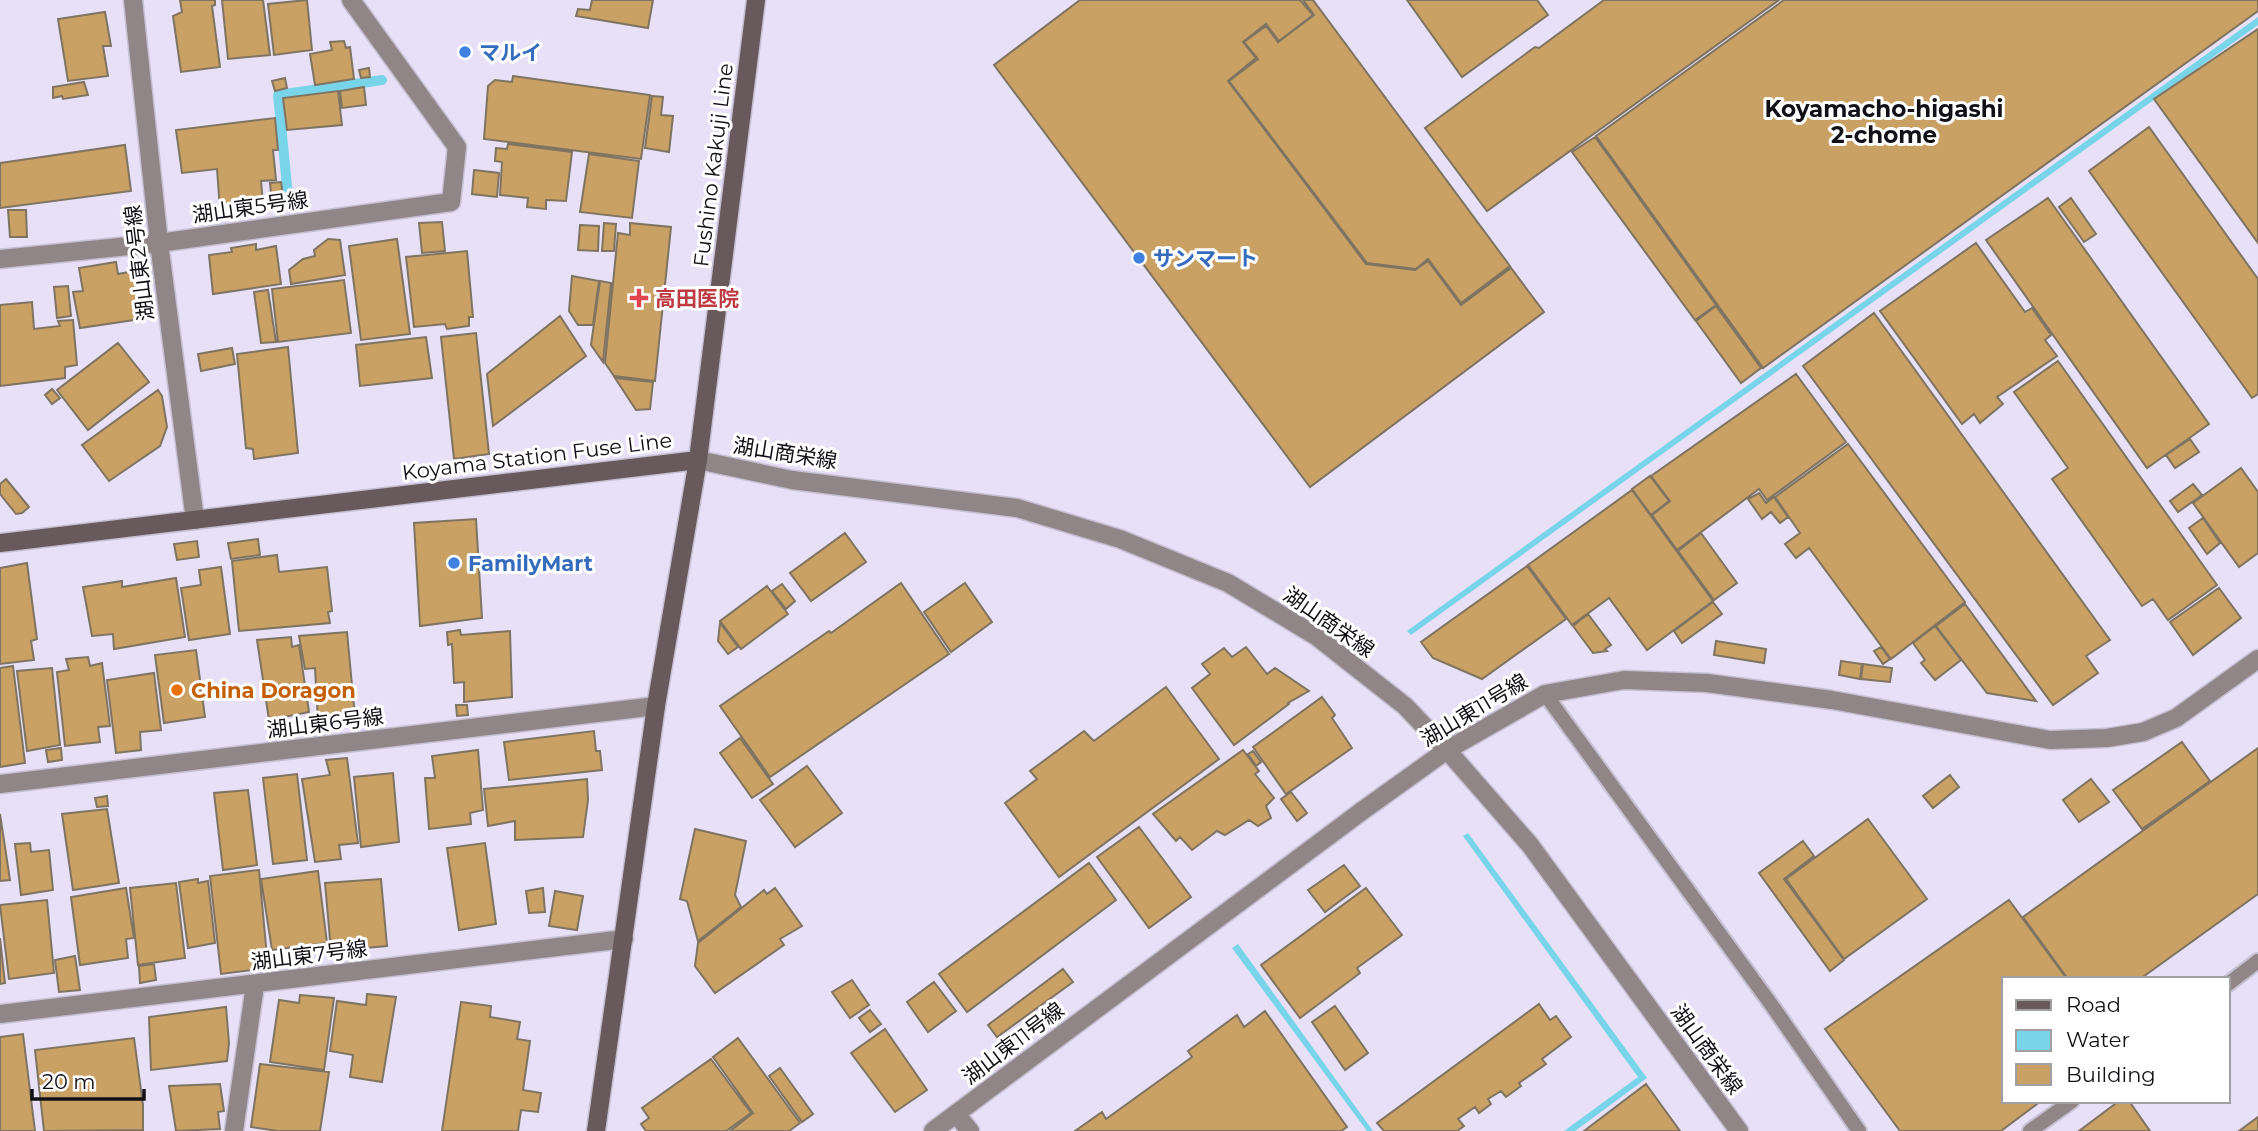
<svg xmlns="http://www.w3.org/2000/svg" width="2258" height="1131" viewBox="0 0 2258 1131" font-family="Montserrat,'Noto Sans JP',sans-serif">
<rect width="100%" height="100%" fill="#e7e0f6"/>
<path fill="#78d5e9" d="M2258,17v8l-28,20 -819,590 -4,-4z
M1468,833l179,245 -72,53h-11l74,-54 -175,-241z
M1238,944l135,187h-6l-135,-183z"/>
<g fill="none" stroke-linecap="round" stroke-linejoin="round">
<path stroke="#78d5e9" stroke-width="10" d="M289,206l-11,-111 104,-15"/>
</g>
<path fill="#caa164" stroke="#7f7361" stroke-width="2" d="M180,0h35v5l-3,1 8,61 -39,5 -8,-56 9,-4z
M222,0h41l7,55 -42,4z
M307,0l5,50 -38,5 -6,-51z
M592,0h61l-5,28 -72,-12 2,-7 12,1z
M1080,0h220l13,15 -34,26 -13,-17 -23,18 13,16 -28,23 138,183 49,6 13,-9 33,44 50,-37 33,44 -234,175 -316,-422z
M1303,0h10l197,266 -49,37 -33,-44 -12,10 -49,-6 -138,-182 29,-22 -14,-17 22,-16 12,16 36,-27z
M1407,0h130l11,15 -86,62z
M1604,0h175l-292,211 -62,-83 110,-81 4,1z
M1784,0h474v11l-495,357 -167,-232z
M105,12l6,34h-8l5,30 -40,5 -10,-62z
M2258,29v214l-104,-144z
M344,41l2,7 4,-1 4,32 -39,6 -5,-31 22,-4 -2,-8z
M369,68l1,9 -9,1 -2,-8z
M513,76l137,19 -9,64 -157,-20 4,-53 7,-6 17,2z
M285,78l2,10 -12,3 -3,-10z
M84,82l4,13 -25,4 -1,-3 -9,2v-11z
M364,87l2,18 -24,3 -2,-17z
M338,91l4,34 -55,5 -4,-32z
M652,96l11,1 -2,18 12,1 -4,36 -24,-4z
M275,118l3,32h-5l3,30 -15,1 2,22 -43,6 -3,-40 -35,4 -6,-43z
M2149,127l109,152v115l-6,4 -163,-227z
M1595,137l121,168 -21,15 -123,-168z
M508,144l64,8 -6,49 -20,-1v9l-19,-2 1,-9 -28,-3 2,-33 -7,-1 1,-13 11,1z
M125,145l6,46 -131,17v-45z
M589,154l50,7 -7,57 -52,-6z
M474,170l25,3 -2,24 -25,-3z
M281,182l3,21 -12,2 -2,-22z
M2048,198l161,226 -62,44 -161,-228z
M2071,198l25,36 -12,8 -25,-35z
M8,210h18l1,27h-17z
M442,222l3,29 -23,2 -3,-30z
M604,223l12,1 -2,27h-12z
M630,223l41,4 -16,154 -41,-5 -9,-13 13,-130 12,2z
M580,225l19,1 -1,25 -20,-1z
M328,239l12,1 5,35 -54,9 -2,-14 14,-11 12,-3 -1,-6z
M397,239l13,95 -49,6 -12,-94z
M1976,243l49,69 7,-4 19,27 -6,5 12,16 -60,41 6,7 -23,19 -6,-9 -12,10 -82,-113z
M256,244v6l20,-4 5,38 -68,10 -4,-39 23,-3 -1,-4z
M467,251l6,66h-4v9l-22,3 -2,-5 -31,3 -8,-70z
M116,262l2,12 22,-4 8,48 -68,10 -7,-36 10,-1 -4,-23z
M572,276l27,5 -6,44h-15l-9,-14z
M344,280l7,53 -73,9 -6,-53z
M600,281l11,2 -8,79 -12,-17z
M68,286l3,30 -14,2 -3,-31z
M268,290l8,52 -15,1 -7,-51z
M32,302l2,27 26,-3 -2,-5 15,-1 4,45 -12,2v11l-65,8v-81z
M1716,306l45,62 -20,15 -45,-62z
M1874,313l236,327 -24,16 12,17 -45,32 -250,-339z
M560,316l26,40 -93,70 -6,-52z
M476,333l13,121 -35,5 -13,-122z
M426,337l6,41 -72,8 -4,-41z
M118,343l31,39 -61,48 -31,-40z
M288,347l10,106 -44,6 -1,-10 -7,-1 -9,-94z
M232,348l3,16 -34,7 -3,-17z
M2058,361l159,224 -49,35 -15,-21 -11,7 -90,-127 16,-11 -54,-76z
M1796,374l50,68 -79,58 -8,-11 -82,61 -25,-35 18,-14 -19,-25z
M615,378l38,4 -3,27 -14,1z
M52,389l8,9 -8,6 -7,-9z
M158,390l4,6 5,31 -7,19 -51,35 -27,-36z
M2190,439l9,13 -24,16 -9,-13z
M1848,444l117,158 -74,57 -82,-111 -13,10 -11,-14 15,-11 -25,-36z
M2241,468l17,24v61l-19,14 -46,-64z
M1650,476l19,25 -18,14 -19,-26z
M6,479l23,28 -7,6 -6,1 -16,-20v-10z
M2193,484l9,11 -24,17 -8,-11z
M1632,490l81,111 -66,49 -38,-52 -37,27 -44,-60z
M1759,493l7,10 8,-6 14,20 -8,6 -9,-11 -9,7 -14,-20z
M2203,518l17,25 -13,11 -18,-26z
M476,519l6,99 -62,8 -6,-103z
M845,533l21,29 -55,39 -21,-28z
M1701,533l36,50 -23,17 -36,-49z
M258,539l2,16 -29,4 -3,-16z
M197,541l2,16 -22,3 -3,-16z
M277,555l2,17 48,-5 5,44 -4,1 2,11 -91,8 -7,-70z
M27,563l10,76 -6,2 3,19 -34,4v-96z
M1527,566l39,53 -84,60 -49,-21 -12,-16z
M221,567l9,67 -41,6 -8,-52 20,-3 -2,-15z
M176,578l9,59 -71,12 -1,-15 -21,2 -9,-49 39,-6v6z
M901,583l48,71 -179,123 -50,-71 109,-75 2,2z
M965,583l27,39 -41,30 -27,-40z
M782,584l13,17 -9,8 -14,-18z
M767,586l21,28 -47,35 -21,-28z
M2219,588l22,30 -48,37 -23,-33z
M1713,602l9,12 -40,29 -8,-12z
M1965,604l71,97 -49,-8 -51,-67z
M1588,614l23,31 -6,4 2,2 -14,2 -20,-27z
M720,623l18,24 -10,7 -10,-13z
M1935,626l26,34 -26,20 -14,-17 4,-3 -12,-17z
M460,630l1,5 49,-4 2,66 -48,5v-20l-10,1 -2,-39 -4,1 -1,-13z
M347,632l8,85 -37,3 -3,-52 -10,1 -6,-33z
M291,637l1,10 7,-2 10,67 -40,8 -12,-80z
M1716,641l50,8 -2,14 -50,-8z
M1246,647l21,27 8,-6 34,23 -21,12 1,1 -55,41 -42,-57 18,-14 -8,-10 22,-16 8,9z
M1881,647l9,12 -7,5 -9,-13z
M196,650l9,67 -41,6 -9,-68z
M88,657l2,9 12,-3 8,63 -12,1 2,15 -35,4 -8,-74 12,-2 -3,-11z
M1841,661l21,3 -2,15 -21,-4z
M1863,664l29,4 -2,14 -29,-3z
M13,666l12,97 -25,4v-99z
M52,668l8,77 -33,6 -10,-80z
M154,673l7,57 -21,2 1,18 -25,3 -9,-73z
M1166,687l53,72 -160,118 -54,-74 32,-24 -7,-8 54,-40 10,10z
M1322,697l13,18 -3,3 20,30 -66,46 -33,-47z
M456,705h11l1,10 -11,1z
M594,731l2,20h4l2,19 -93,10 -5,-38z
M740,738l33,46 -21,14 -32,-45z
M2182,742l28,39 -68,48 -29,-39z
M61,748l1,12 -14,2 -2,-12z
M2258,748v146l-118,85h-72l-45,-62z
M478,750l5,60 -13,3 1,11 -42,5 -4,-51h10l-3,-22z
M1243,750l16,21 -4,3 19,24 -8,8 5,12 -13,8 -9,-6 -24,15 -8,-4 -25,19 -12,-13 -4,4 -23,-27z
M1253,751l8,11 -5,4 -8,-12z
M347,758l11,85 -19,2 2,14 -26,3 -13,-83 28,-4 -4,-15z
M807,766l35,47 -47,34 -35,-47z
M393,773l6,69 -38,5 -7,-70z
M297,774l10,86 -34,4 -10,-86z
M1950,775l9,12 -26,21 -10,-12z
M587,779l1,21 -5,37 -68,3v-19l-27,5 -4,-37z
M2091,779l18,23 -30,20 -16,-22z
M248,790l9,75 -34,5 -9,-77z
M1291,792l16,21 -10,8 -16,-22z
M107,796l1,10 -11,1 -2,-9z
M107,809l12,74 -46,7 -11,-76z
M0,814l10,66 -10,1z
M1868,819l59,80 -83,60 -58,-80z
M1139,827l52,70 -42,31 -52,-71z
M695,829l51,12 -11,54 6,12 -43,34 -11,-40 -7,-2z
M1803,841l11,15 -30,23 60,81 -14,11 -71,-98z
M30,843l1,9 18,-2 4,40 -32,5 -6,-51z
M485,843l11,81 -37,6 -12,-82z
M1089,863l27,37 -149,112 -28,-38z
M1344,865l16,21 -35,26 -17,-22z
M259,870l9,98 -47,6 -11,-98z
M318,871l9,72 -55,7 -11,-71z
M198,879v4l10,-2 7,62 -27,5 -9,-66z
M381,879l6,67 -56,5 -6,-68z
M176,883l9,75 -47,7 -8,-77z
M126,888l8,50 -8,1 2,19 -48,7 -9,-68z
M543,888l2,24 -16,1 -3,-22z
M775,888l27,38 -22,13 4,6 -69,48 -20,-27 3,-23 66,-53 3,4z
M1366,888l36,47 -45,33 3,5 -60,45 -39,-53z
M555,891l28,5 -6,34 -28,-4z
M47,900l7,73 -45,6 -9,-74z
M2009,900l58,79h-63v122h37l-40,30h-101l-75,-102z
M0,938l5,45 -5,1z
M75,956l5,34 -21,2 -4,-32z
M154,964l2,16 -16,3 -1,-17z
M1063,969l10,13 -76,55 -9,-12z
M852,980l17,25 -19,13 -18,-26z
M934,982l22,29 -28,21 -21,-30z
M367,994l29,3 -14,85 -32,-5 3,-22 -23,-4 7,-50 29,4z
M300,995l34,3 -10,72 -54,-8 9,-62 20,3z
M461,1002l30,4 -1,11 30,5 -3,17 13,2 -7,49 18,3 -3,19 -17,-2 -3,21h-76z
M1539,1004l11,16 6,-4 15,21 -29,22 4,5 -27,19 2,3 -15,11 -5,-6 -13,8 3,5 -12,9 -4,-6 -17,12 6,7 -7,5h-73l-7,-8z
M1335,1006l33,47 -23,17 -33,-48z
M226,1007l3,36 -2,18 -76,9 -2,-53z
M870,1010l11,14 -11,8 -11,-14z
M1265,1011l82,116 -6,4h-266l27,-19 4,7 86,-62 -4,-6 49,-36 7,12z
M885,1029l42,61 -32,22 -44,-59z
M23,1034l12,97h-35v-94z
M134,1038l9,67v25l-99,1 -9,-81z
M738,1038l62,85 -11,8h-59l23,-18 -40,-56z
M711,1059l40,54 -25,18h-80l-5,-7 8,-6 -7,-10z
M260,1064l69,8 -9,59h-42l-27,-4z
M780,1068l33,46 -11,8 -33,-46z
M220,1084l4,27 -6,1 2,17 -44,2 -7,-45z
M1646,1084l34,47h-96z
M2119,1101h10l21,30h-71z
M2258,1117v14h-19z"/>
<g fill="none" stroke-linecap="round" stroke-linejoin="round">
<defs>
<path id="service" d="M1545,694l228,313 86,124
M2228,984l30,-23
M2030,1131l42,-30"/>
<path id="minor" d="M133,0l26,243 36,277
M0,259l159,-16 292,-41 6,-55 -106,-147
M0,784l656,-78
M0,1014l624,-75
M956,1114l14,17
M234,1131l21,-146"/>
<path id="tertiary" d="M698,460l94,20 225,28 103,31 108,44 88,53 89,70 42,44 83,95 209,286
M933,1131l429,-320 85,-61 98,-56 79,-14 83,3 125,17 218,40 57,-2 36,-6 33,-14 82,-59"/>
<path id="secondary" d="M0,543l698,-83
M596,1131l60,-425 42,-246 58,-460"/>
</defs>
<use href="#service" stroke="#c5bfd2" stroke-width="18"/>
<use href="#minor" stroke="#c5bfd2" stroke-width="21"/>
<use href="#tertiary" stroke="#c5bfd2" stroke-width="21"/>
<use href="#secondary" stroke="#c5bfd2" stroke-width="21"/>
<use href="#service" stroke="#908587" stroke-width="14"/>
<use href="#minor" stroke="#908587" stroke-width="18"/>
<use href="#tertiary" stroke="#908587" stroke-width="18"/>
<use href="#secondary" stroke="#68595c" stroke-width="18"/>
</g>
<g fill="#3f7fe0" stroke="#fff" stroke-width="2.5">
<circle cx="465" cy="52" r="7"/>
<circle cx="1139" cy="258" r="7"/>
<circle cx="454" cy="563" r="7"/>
</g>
<path fill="#e0444e" stroke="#fff" stroke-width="2.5" d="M635.5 287.5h7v7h7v7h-7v7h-7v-7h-7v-7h7z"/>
<circle fill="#e8710a" stroke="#fff" stroke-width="2.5" cx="177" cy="690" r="7"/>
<g text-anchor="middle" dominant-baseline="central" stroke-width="6" stroke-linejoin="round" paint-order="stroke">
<g font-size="21" font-weight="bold" fill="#366cbe" stroke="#fff" text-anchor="start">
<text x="479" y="52">マルイ</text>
<text x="1153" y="258">サンマート</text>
<text x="468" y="563">FamilyMart</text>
</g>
<g font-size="21" fill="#121017" stroke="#fff">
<text transform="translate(713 165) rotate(-83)">Fushino Kakuji Line</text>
<text transform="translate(250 207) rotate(-8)">湖山東5号線</text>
<text transform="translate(139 263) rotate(-97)">湖山東2号線</text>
<text transform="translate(785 453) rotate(9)">湖山商栄線</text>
<text transform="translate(537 456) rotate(-7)">Koyama Station Fuse Line</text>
<text transform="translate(1329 622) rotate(35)">湖山商栄線</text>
<text transform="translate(1474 710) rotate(-31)">湖山東11号線</text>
<text transform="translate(325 723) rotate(-7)">湖山東6号線</text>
<text transform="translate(309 955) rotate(-7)">湖山東7号線</text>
<text transform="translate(1013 1043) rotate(-37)">湖山東11号線</text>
<text transform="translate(1707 1049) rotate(54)">湖山商栄線</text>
</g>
<g font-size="21" font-weight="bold" fill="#be3a42" stroke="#fff" text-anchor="start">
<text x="655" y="298">高田医院</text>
</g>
<g font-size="21" font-weight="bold" fill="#c56008" stroke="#fff" text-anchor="start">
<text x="191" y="690">China Doragon</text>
</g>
<g font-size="23" font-weight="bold" fill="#121017" stroke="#fff">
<text x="1884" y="109">Koyamacho-higashi<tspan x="1884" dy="26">2-chome</tspan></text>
</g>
</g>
<rect x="2002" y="977" width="228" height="126" fill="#ffffff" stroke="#a09fa2" stroke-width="2"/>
<rect x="2016" y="1000" width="35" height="10" fill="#68595c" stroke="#a09fa2" stroke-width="2"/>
<text x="2066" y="1012" font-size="21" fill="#121017">Road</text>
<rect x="2016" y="1030" width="35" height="21" fill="#78d5e9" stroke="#a09fa2" stroke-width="2"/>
<text x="2066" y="1047" font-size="21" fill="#121017">Water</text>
<rect x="2016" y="1064" width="35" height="21" fill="#caa164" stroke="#a09fa2" stroke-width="2"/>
<text x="2066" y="1082" font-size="21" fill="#121017">Building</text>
<path d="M32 1089v10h112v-10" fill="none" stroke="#121017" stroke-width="3.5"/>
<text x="42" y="1089" font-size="21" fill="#121017" stroke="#ffffff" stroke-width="5" paint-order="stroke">20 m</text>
</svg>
